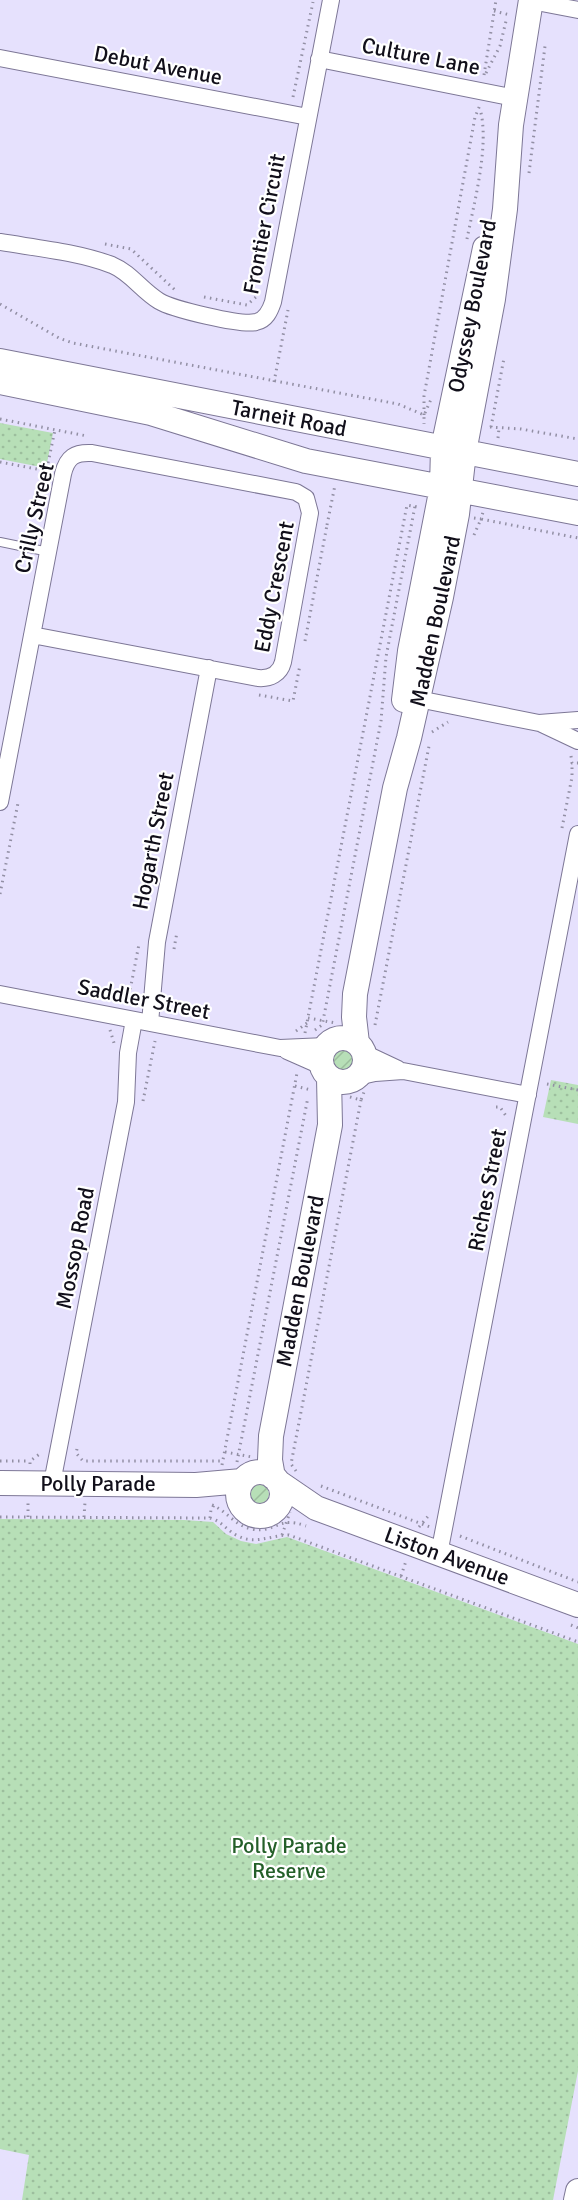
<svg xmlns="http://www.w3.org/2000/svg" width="578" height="2200" viewBox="0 0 578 2200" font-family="Signika,sans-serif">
<defs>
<pattern id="park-dots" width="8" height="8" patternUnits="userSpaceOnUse" patternTransform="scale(1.5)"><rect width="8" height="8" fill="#b7dfb7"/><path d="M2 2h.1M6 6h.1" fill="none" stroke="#9cbe9d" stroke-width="1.8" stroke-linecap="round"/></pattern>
<pattern id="garden-furrows" width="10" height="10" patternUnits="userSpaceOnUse" patternTransform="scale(1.5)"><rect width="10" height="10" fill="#b7dfb7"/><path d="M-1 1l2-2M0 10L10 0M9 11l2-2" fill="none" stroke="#9cbe9d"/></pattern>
</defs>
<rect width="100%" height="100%" fill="#e6e1fd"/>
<path fill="url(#park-dots)" d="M0,423l53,10 -7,35 -46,-9z
M551,1080l27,5v39l-35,-7z
M0,1519l184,1 29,2 13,12 15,7 15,3 31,-7 291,107v427l-25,129h-531l7,-45 -29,-6z"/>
<path fill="url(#garden-furrows)" d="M332 1060a11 11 0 1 1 22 0a11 11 0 1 1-22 0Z
M249 1494a10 10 0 1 1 20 0a10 10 0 1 1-20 0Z"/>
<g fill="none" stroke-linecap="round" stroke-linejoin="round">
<defs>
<path id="lane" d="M0,542l49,10"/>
<path id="street" d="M531,1l47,9
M0,58l308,59
M319,59l196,39
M0,242c36,6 78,10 112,23 19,8 29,25 47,36 13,8 83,25 97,21 10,-2 14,-11 17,-20l58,-302
M408,697l131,26 39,-3
M540,723l38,18
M0,802c21,-110 43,-219 63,-328 4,-17 12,-22 29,-21l204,39 10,6 4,15 -27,149c-3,12 -13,17 -25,16l-226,-43
M0,994l280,54 46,-2
M150,1023l7,-81 52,-274
M287,1051l34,15
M364,1053l34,16
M357,1077l18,-4 28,-2 125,24
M52,1483l74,-381 2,-49 6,-33
M439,1554l139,-720"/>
<path id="secondary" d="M0,361l578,113
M0,382l151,31 155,48 272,52
M404,700l6,-49 32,-164 1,-39 42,-200
M321 1060a22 22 0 1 1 44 0a22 22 0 1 1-44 0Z
M357,1043l-3,-26 1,-23 40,-206 14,-50 32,-141 16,-83 7,-62 29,-153 12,-90 6,-84 20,-125
M238 1494a22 22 0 1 1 44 0a22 22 0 1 1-44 0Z
M273,1477l-3,-17 1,-24 59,-311 -1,-47
M278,1482l38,26 262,97
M0,1483l196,2 46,-4
M576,2200l2,-9"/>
</defs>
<use href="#lane" stroke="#7d7796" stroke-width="10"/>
<use href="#street" stroke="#7d7796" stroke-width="18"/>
<use href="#secondary" stroke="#7d7796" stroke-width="26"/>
<path stroke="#928fa4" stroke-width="3" stroke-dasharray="1.5 4.5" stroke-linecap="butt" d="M494,11l16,4
M486,73l14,-27 6,-25
M484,75l12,-75
M293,97l20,-95
M529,173l16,-127
M467,239c7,-36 23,-95 13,-130
M105,244l26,5 44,41
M204,297l43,8 9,-8
M0,304l59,34 14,5 325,61 26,11v9
M274,382l14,-72
M425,413l7,-16
M424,415v-19l51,-279 5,-12
M0,419l87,17
M490,427l31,2 57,10
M491,427l13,-69
M498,438l1,-10
M0,462l47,9
M48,463l7,-33
M474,518l7,1 2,-7
M327,525l8,-40
M474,535l7,-16 97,19
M305,641l22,-116
M259,695l34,6 7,-36
M432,732l16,-10
M571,756l1,7h6
M562,828l10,-51v-14
M0,894l18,-91
M174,949l3,-17
M169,997l5,13
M128,1001l11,-57
M308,1018l28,5
M375,1025l54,-279
M110,1030l4,13
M315,1030l7,-5 1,-4 58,-300 5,-64 29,-151
M296,1031l11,-8
M305,1033l102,-528 11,2
M547,1084l31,6
M295,1086l16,4
M350,1097l11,3 3,-8
M143,1101l12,-60
M496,1107h4l6,9v3
M77,1449l-1,4 7,8h138
M225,1452l27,5
M0,1461h30
M237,1462l71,-365
M30,1464v-3l11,-8
M222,1465l75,-392
M296,1471l-5,-7 70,-364
M321,1486l109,41
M212,1505c15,6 23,21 40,24 23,5 26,-14 54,-3
M0,1517l210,1c12,3 17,13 28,18 18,9 33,-1 51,-1l289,107
M28,1517v-16
M84,1517l1,-15
M210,1518l1,-9 5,-6
M419,1527l11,-13
M282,1535l8,-23
M460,1536l118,46
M401,1576l5,-15
M571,1625l7,3"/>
<use href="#lane" stroke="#fff" stroke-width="8"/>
<use href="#street" stroke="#fff" stroke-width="16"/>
<use href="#secondary" stroke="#fff" stroke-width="24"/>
</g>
<g text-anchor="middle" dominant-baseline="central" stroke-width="4.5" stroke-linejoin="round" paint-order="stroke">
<g font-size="22" fill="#110f1a" stroke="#fff">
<text transform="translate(421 56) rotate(11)">Culture Lane</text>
<text transform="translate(158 65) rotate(11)">Debut Avenue</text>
<text transform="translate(264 224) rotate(-79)">Frontier Circuit</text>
<text transform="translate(472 306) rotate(-79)">Odyssey Boulevard</text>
<text transform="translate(289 418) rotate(11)">Tarneit Road</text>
<text transform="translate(34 518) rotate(-77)">Crilly Street</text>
<text transform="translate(274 587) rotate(-79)">Eddy Crescent</text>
<text transform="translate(435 621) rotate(-78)">Madden Boulevard</text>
<text transform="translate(153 841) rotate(-79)">Hogarth Street</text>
<text transform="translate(144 999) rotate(11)">Saddler Street</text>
<text transform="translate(487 1190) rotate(-79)">Riches Street</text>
<text transform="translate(75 1248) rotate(-79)">Mossop Road</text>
<text transform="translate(300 1281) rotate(-79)">Madden Boulevard</text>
<text x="98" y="1483">Polly Parade</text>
<text transform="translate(447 1556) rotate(20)">Liston Avenue</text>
</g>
<g font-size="22" fill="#245f29" stroke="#fff">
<text x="289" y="1845">Polly Parade<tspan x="289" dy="25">Reserve</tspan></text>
</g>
</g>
</svg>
